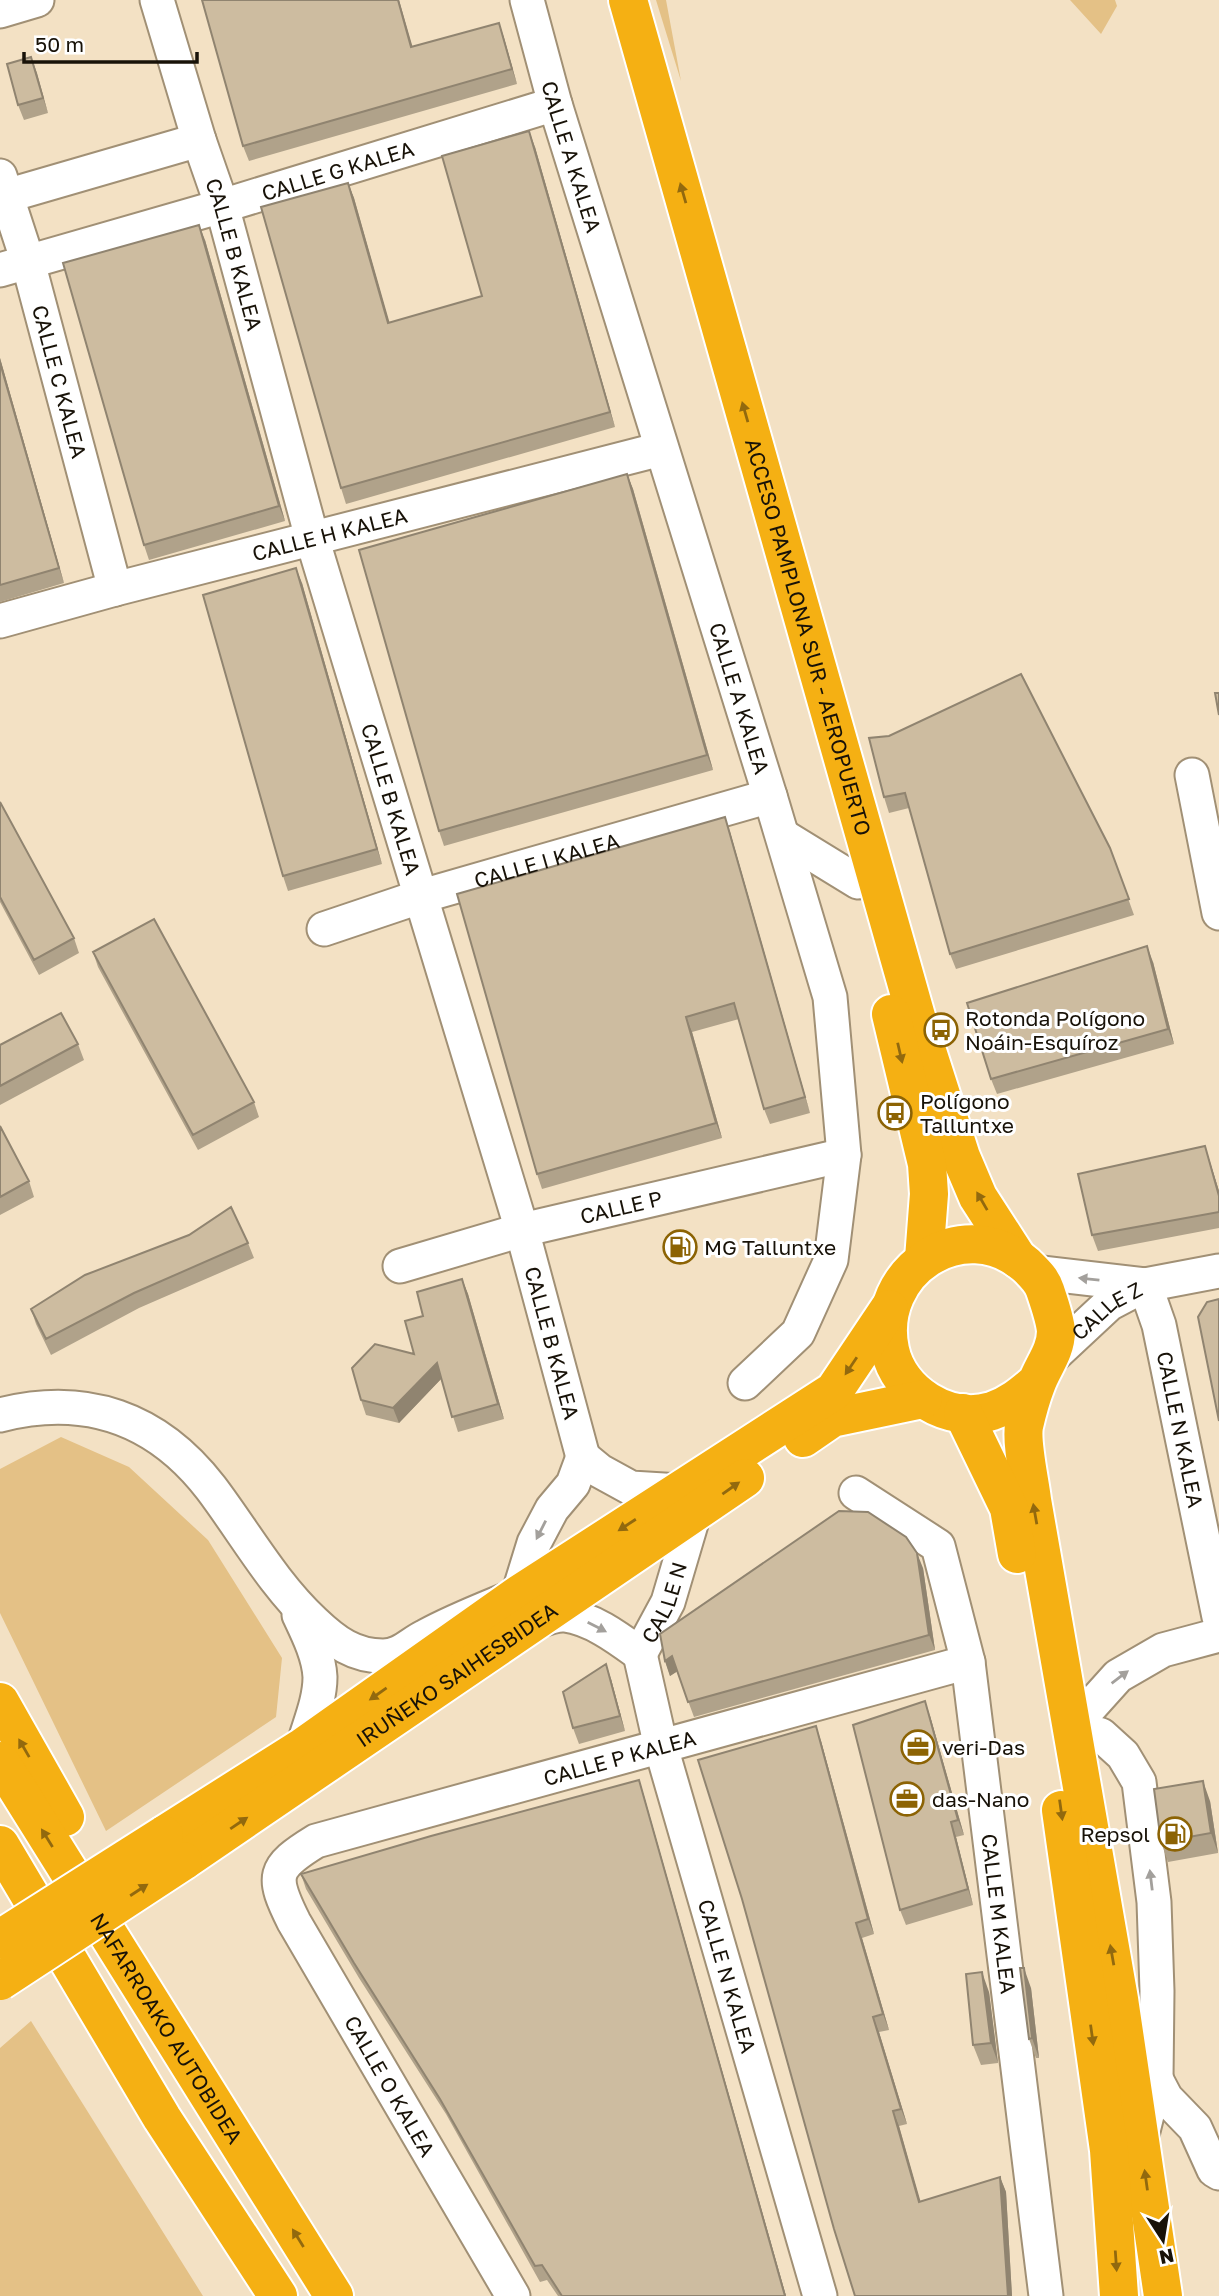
<svg xmlns="http://www.w3.org/2000/svg" width="1219" height="2296" viewBox="0 0 1219 2296" font-family="'Golos Text',sans-serif">
<rect width="100%" height="100%" fill="#f3e1c4"/>
<path fill="#e4c186" d="M656,0h10l15,81z
M1070,0h45l2,6 -16,28z
M61,1437l68,30 79,73 74,118 -6,59 -170,114 -106,-218v-144z
M31,2021l172,275h-203v-248z"/>
<g fill="none" stroke-linecap="round" stroke-linejoin="round">
<defs>
<g id="minor">
<path id="s1" d="M157,0l42,140 23,66 90,332 210,692 61,227"/>
<path id="s2" d="M527,0l28,104 215,692 60,201 14,158 -13,105 -33,73 -53,50"/>
<path d="M0,11l37,-11"/>
<path id="s3" d="M0,176l28,86 87,327"/>
<path d="M6,196l193,-56"/>
<path id="s4" d="M0,270l222,-64 333,-102"/>
<path id="s5" d="M0,621l115,-32 546,-140"/>
<path d="M1192,775l27,138"/>
<path d="M783,836l75,46"/>
<path id="s6" d="M324,929l98,-33 348,-100"/>
<path id="s7" d="M400,1266l122,-36 322,-75"/>
<path d="M1033,1272l112,13"/>
<path id="s8" d="M1145,1285l14,40 60,292"/>
<path id="s9" d="M1050,1359l59,-55 36,-19 74,-14"/>
<path d="M0,1415c86,-22 157,3 211,73 34,45 62,96 103,134 21,20 40,34 69,34 18,0 28,-13 43,-20 29,-16 61,-28 92,-41l16,-52 18,-34 21,-25 10,-27 17,14 31,17 49,3"/>
<path id="s10" d="M856,1493l82,53 30,116 78,634"/>
<path d="M299,1615c9,19 20,41 21,62 0,24 -11,48 -17,70"/>
<path id="s11" d="M532,1623c10,-3 23,-9 33,-8 28,4 53,23 75,39l28,-52 26,-88"/>
<path id="s12" d="M640,1654l21,93 159,549"/>
<path d="M1156,2079l10,19 29,30 19,42 5,3"/>
<path d="M1142,2135l14,-56 1,-88 -3,-89 -15,-120 -16,-27 -22,-20 -28,-9 45,-50 45,-26 56,-15"/>
<path id="s13" d="M513,2296l-219,-374c-23,-46 -22,-54 22,-81l652,-179"/>
</g>
<g id="highway">
<path id="s14" d="M628,0l289,1020 44,137 17,40 40,62"/>
<path d="M891,1014l36,150 2,30 -5,65"/>
<path d="M1036,1383c-14,12 -26,22 -44,28 -44,13 -93,-18 -102,-61 -17,-79 73,-139 136,-85 7,7 16,15 19,25 4,12 10,29 11,41 0,21 -14,36 -20,54 -5,13 -9,28 -12,41 -3,17 6,56 8,74l87,499 44,297"/>
<path d="M963,1413l46,95 8,46"/>
<path d="M803,1438l29,-20 91,-19"/>
<path d="M0,1702l65,115"/>
<path id="s15" d="M0,1761l334,535"/>
<path d="M1061,1810l48,340 10,146"/>
<path d="M164,1835l139,-88 215,-152 316,-204 55,-82"/>
<path d="M0,1845l162,273 116,178"/>
<path id="s16" d="M183,1861l562,-383"/>
</g>
</defs>
<use href="#minor" stroke="#a19075" stroke-width="37"/>
<use href="#highway" stroke="#fff" stroke-width="42"/>
<use href="#minor" stroke="#fff" stroke-width="33"/>
<use href="#highway" stroke="#f5b013" stroke-width="38"/>
<defs>
<path id="highway-bridge" d="M0,1939l164,-104
M0,1981l183,-120"/>
</defs>
<use href="#highway-bridge" stroke="#fff" stroke-width="42" stroke-linecap="butt"/>
<use href="#highway-bridge" stroke="#f5b013" stroke-width="38"/>
</g>
<path fill="#b0a28a" d="M499,23l5,15 13,46 -268,77 -6,-15 169,-99z
M31,57l17,56 -24,7 -6,-15z
M535,147l80,280 -269,77 -5,-16 7,-305 6,15 35,125 93,-27z
M205,240l80,281 -136,39 -5,-15z
M0,358l64,225 -64,19z
M627,474l6,15 80,281 -269,76 -5,-15z
M302,583l80,281 -94,27 -5,-15z
M889,736l221,112 24,67 -178,54 -6,-15 -41,-146 -20,5 -5,-16z
M0,802l74,136 5,15 -40,22 -39,-73z
M730,832l80,281 -40,11 -6,-15 -25,-90 -47,13 30,106 -180,51 -5,-15z
M93,952l161,150 5,15 -61,33 -100,-183z
M1153,962l21,82 -177,50 -6,-15z
M78,1044l6,16 -84,45v-60z
M0,1126l29,55 5,16 -34,18z
M1205,1146l14,45v37l-121,23 -6,-16z
M248,1243l6,15 -115,50 -88,47 -15,-31 -5,-15z
M462,1279l6,15 36,125 -46,13 -17,-53 -42,44 -33,-8 -5,-15 53,-46 9,-38z
M923,1568l12,82 -241,67 -17,-46 -7,5 -5,-15z
M611,1679l14,52 -46,13 -6,-16z
M930,1716l34,119 -8,2 17,68 -67,20 -6,-15z
M821,1741l53,193 -12,4 27,92 -10,2 28,92 -8,2 21,76 80,-25 6,15 6,104h-157z
M639,1780l5,16 142,500h-228l-11,-16 -7,2 -94,-168 -87,-136 -53,-89 -5,-15z
M1210,1801l8,52 -50,9 -7,-20z
M1031,1988l8,70h-3l-7,-19z
M989,1992l9,71 -17,2 -8,-20z"/>
<path fill="#908470" d="M398,0h1l18,62 -6,-15z
M499,23l5,15 13,46 -5,-15z
M31,57l6,16 11,40 -5,-15z
M529,131l6,16 80,280 -5,-15z
M348,183l6,15 40,140 -6,-15z
M199,225l6,15 80,281 -6,-15z
M0,358l64,225 -5,-15 -59,-205z
M627,474l6,15 80,281 -6,-15z
M296,568l6,15 80,281 -5,-15z
M725,817l5,15 80,281 -5,-16z
M1147,946l6,16 21,82 -6,-15z
M686,1017l6,15 30,106 -6,-15z
M1205,1146l14,45v5z
M462,1279l6,15 36,125 -6,-15z
M437,1363l5,15 -43,45 -6,-15z
M917,1553l6,15 12,82 -6,-15z
M672,1656l6,15 -8,5 -5,-15z
M606,1664l5,15 14,52 -5,-15z
M925,1701l5,15 34,119 -6,-15z
M816,1726l5,15 53,193 -6,-15z
M639,1780l5,16 142,500h-1z
M1203,1781l7,20 8,52 -7,-20z
M951,1822l5,15 17,68 -5,-16z
M856,1923l6,15 27,92 -6,-16z
M1024,1968l7,20 8,70 -7,-20z
M982,1972l7,20 9,71 -7,-20z
M873,2017l6,15 28,92 -6,-15z
M893,2111l6,15 26,91 -6,-15z
M1000,2177l6,15 6,104h-4z"/>
<path fill="#cdbca0" stroke="#908470" stroke-width="2" d="M202,0h196l13,47 88,-24 13,46 -269,77z
M31,57l12,41 -25,7 -11,-41z
M529,131l81,281 -269,76 -80,-281 87,-24 40,140 94,-27 -40,-140z
M199,225l80,281 -135,39 -81,-282z
M0,363l59,205 -59,17z
M627,474l80,281 -268,76 -80,-281z
M296,568l81,281 -94,27 -80,-281z
M1021,674l89,174 19,51 -179,55 -45,-161 -21,4 -15,-59 20,-2z
M1215,693h4v22z
M0,802l74,136 -40,22 -34,-63z
M725,817l80,280 -41,12 -30,-106 -48,14 30,106 -179,51 -80,-280z
M154,919l100,183 -61,33 -100,-183z
M1147,946l21,83 -177,50 -24,-76z
M61,1013l17,31 -78,42v-41z
M0,1126l29,55 -29,16z
M1205,1146l14,50v16l-127,23 -14,-61z
M231,1207l17,36 -114,50 -88,46 -15,-30 54,-34 104,-40z
M462,1279l36,125 -46,13 -15,-54 -44,45 -32,-8 -9,-32 23,-24 39,10 -9,-33 18,-5 -6,-24z
M1219,1299v122l-21,-104 9,-15z
M839,1511l29,1 38,25 11,16 12,82 -241,67 -16,-46 -7,5 -5,-27z
M606,1664l14,52 -47,12 -10,-36z
M925,1701l33,119 -7,2 17,67 -68,21 -47,-185z
M816,1726l52,193 -12,4 27,91 -10,3 28,92 -8,2 26,91 81,-25 8,119h-153l-21,-67 -92,-330 -44,-139z
M639,1780l146,516h-223l-20,-31 -7,1 -95,-167 -86,-136 -53,-89 130,-38z
M1203,1781l8,52 -50,9 -7,-53z
M1020,1968h4l8,70 -3,1z
M982,1972l9,71 -18,2 -7,-71z"/>
<defs><path id="oneway-solid" d="M-6-.8H1V-3.2L6.5 0L1 3.2V.8H-6Z" transform="scale(1.75)"/></defs>
<g fill="#92690e">
<use href="#oneway-solid" transform="translate(683 193) rotate(-106)"/>
<use href="#oneway-solid" transform="translate(745 412) rotate(-106)"/>
<use href="#oneway-solid" transform="translate(900 1053) rotate(77)"/>
<use href="#oneway-solid" transform="translate(982 1201) rotate(-120)"/>
<use href="#oneway-solid" transform="translate(851 1366) rotate(124)"/>
<use href="#oneway-solid" transform="translate(731 1488) rotate(-35)"/>
<use href="#oneway-solid" transform="translate(1035 1514) rotate(-100)"/>
<use href="#oneway-solid" transform="translate(627 1525) rotate(147)"/>
<use href="#oneway-solid" transform="translate(378 1694) rotate(145)"/>
<use href="#oneway-solid" transform="translate(24 1748) rotate(-120)"/>
<use href="#oneway-solid" transform="translate(1061 1810) rotate(82)"/>
<use href="#oneway-solid" transform="translate(239 1823) rotate(-34)"/>
<use href="#oneway-solid" transform="translate(47 1838) rotate(-122)"/>
<use href="#oneway-solid" transform="translate(139 1890) rotate(-33)"/>
<use href="#oneway-solid" transform="translate(1112 1955) rotate(-100)"/>
<use href="#oneway-solid" transform="translate(1092 2035) rotate(82)"/>
<use href="#oneway-solid" transform="translate(1146 2180) rotate(-98)"/>
<use href="#oneway-solid" transform="translate(298 2238) rotate(-122)"/>
<use href="#oneway-solid" transform="translate(1116 2261) rotate(86)"/>
</g>
<g fill="#a3a09c">
<use href="#oneway-solid" transform="translate(1089 1279) rotate(-174)"/>
<use href="#oneway-solid" transform="translate(541 1530) rotate(117)"/>
<use href="#oneway-solid" transform="translate(597 1627) rotate(27)"/>
<use href="#oneway-solid" transform="translate(1120 1677) rotate(-37)"/>
<use href="#oneway-solid" transform="translate(1151 1880) rotate(-97)"/>
</g>
<defs>
<symbol id="bus-ring" viewBox="-11 -11 22 22"><circle r="9.5" fill="#fff" stroke="#8c6304" stroke-width="1.5"/><path d="M-5-6H5V4H4V6H2V4H-2V6H-4V4H-5ZM-3.5-4V0h7V-4ZM-3.5 1.2v1.5H-2V1.2ZM2 1.2v1.5H3.5V1.2Z" fill="#8c6304"/></symbol>
<symbol id="fuel-ring" viewBox="-11 -11 22 22"><circle r="9.5" fill="#fff" stroke="#8c6304" stroke-width="1.5"/><path d="M-5.5-6h7V0h2V4h1.3V-2.5L3-4.5l.8-.8L6-3V5H2.5V1h-1V6h-7ZM-4.2-4.7v3.2H.2V-4.7Z" fill="#8c6304"/></symbol>
<symbol id="office-ring" viewBox="-11 -11 22 22"><circle r="9.5" fill="#fff" stroke="#8c6304" stroke-width="1.5"/><path d="M-6-3h4V-5.5h4V-3h4V5H-6ZM-1-4.5V-3h2v-1.5ZM-6 0V1H6V0Z" fill="#8c6304"/></symbol>
</defs>
<g fill-rule="evenodd">
<use href="#bus-ring" x="922" y="1011" width="38" height="38"/>
<use href="#bus-ring" x="876" y="1094" width="38" height="38"/>
<use href="#fuel-ring" x="661" y="1228" width="38" height="38"/>
<use href="#office-ring" x="899" y="1728" width="38" height="38"/>
<use href="#office-ring" x="888" y="1780" width="38" height="38"/>
<use href="#fuel-ring" x="1156" y="1815" width="38" height="38"/>
</g>
<g text-anchor="middle" dominant-baseline="central" stroke-width="6" stroke-linejoin="round" paint-order="stroke">
<g font-size="21" fill="#181208" stroke="#fff">
<text stroke="none"><textPath href="#s2" startOffset="163">CALLE A KALEA</textPath></text>
<text stroke="none"><textPath href="#s4" startOffset="352">CALLE G KALEA</textPath></text>
<text stroke="none"><textPath href="#s1" startOffset="266">CALLE B KALEA</textPath></text>
<text stroke="none"><textPath href="#s3" startOffset="214">CALLE C KALEA</textPath></text>
<text stroke="none"><textPath href="#s5" startOffset="341">CALLE H KALEA</textPath></text>
<text stroke="none"><textPath href="#s14" startOffset="662">ACCESO PAMPLONA SUR - AEROPUERTO</textPath></text>
<text stroke="none"><textPath href="#s2" startOffset="730">CALLE A KALEA</textPath></text>
<text stroke="none"><textPath href="#s1" startOffset="833">CALLE B KALEA</textPath></text>
<text stroke="none"><textPath href="#s6" startOffset="233">CALLE I KALEA</textPath></text>
<text stroke="none"><textPath href="#s7" startOffset="229">CALLE P</textPath></text>
<text stroke="none"><textPath href="#s9" startOffset="75">CALLE Z</textPath></text>
<text stroke="none"><textPath href="#s1" startOffset="1400">CALLE B KALEA</textPath></text>
<text stroke="none"><textPath href="#s8" startOffset="149">CALLE N KALEA</textPath></text>
<text stroke="none"><textPath href="#s11" startOffset="177">CALLE N</textPath></text>
<text stroke="none"><textPath href="#s16" startOffset="331">IRUÑEKO SAIHESBIDEA</textPath></text>
<text stroke="none"><textPath href="#s13" startOffset="849">CALLE P KALEA</textPath></text>
<text stroke="none"><textPath href="#s10" startOffset="471">CALLE M KALEA</textPath></text>
<text stroke="none"><textPath href="#s12" startOffset="334">CALLE N KALEA</textPath></text>
<text stroke="none"><textPath href="#s15" startOffset="315">NAFARROAKO AUTOBIDEA</textPath></text>
<text transform="translate(390 2086) rotate(60)">CALLE O KALEA</text>
</g>
<g font-size="21" fill="#181208" stroke="#fff" text-anchor="start">
<text x="965" y="1018">Rotonda Polígono<tspan x="965" dy="24">Noáin-Esquíroz</tspan></text>
<text x="920" y="1101">Polígono<tspan x="920" dy="24">Talluntxe</tspan></text>
<text x="704" y="1247">MG Talluntxe</text>
<text x="942" y="1747">veri-Das</text>
<text x="932" y="1799">das-Nano</text>
<text x="1150" y="1834" text-anchor="end">Repsol</text>
</g>
</g>
<g transform="translate(1163 2240) rotate(168)" stroke="#ffffff" stroke-width="5" paint-order="stroke">
<path d="M0-5L12 26L0 18L-12 26Z" fill="#181208"/>
<text y="-10" font-size="19" font-weight="bold" text-anchor="middle" fill="#181208">N</text>
</g>
<path d="M24 52v10h173v-10" fill="none" stroke="#181208" stroke-width="3.5"/>
<text x="35" y="52" font-size="21" fill="#181208" stroke="#ffffff" stroke-width="5" paint-order="stroke">50 m</text>
</svg>
